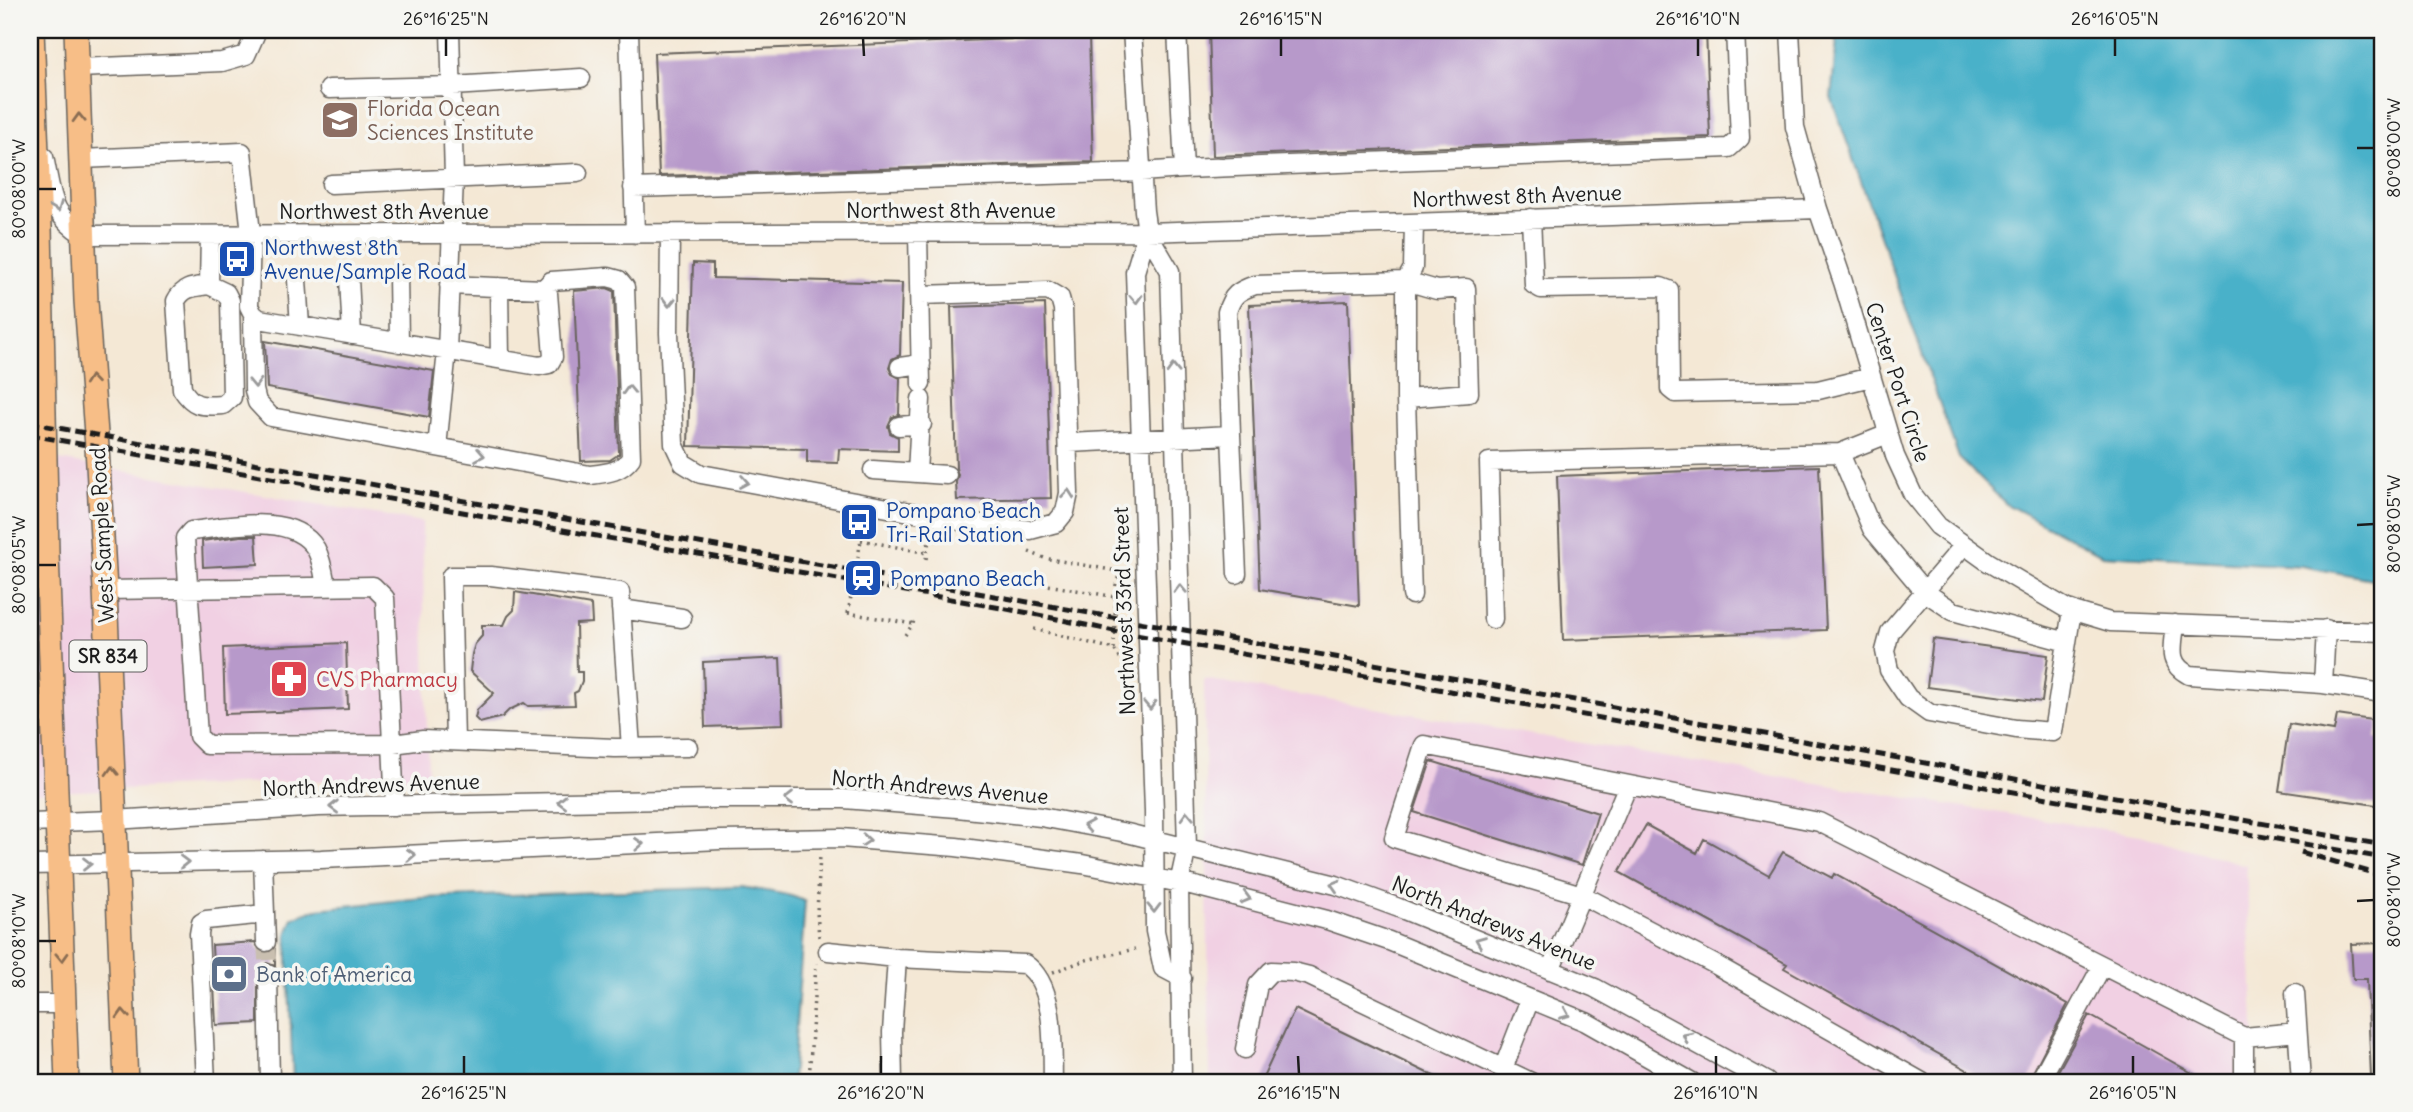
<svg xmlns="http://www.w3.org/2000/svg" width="2413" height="1112" viewBox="0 0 2413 1112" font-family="Delius,sans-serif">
<rect width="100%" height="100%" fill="#f6f6f2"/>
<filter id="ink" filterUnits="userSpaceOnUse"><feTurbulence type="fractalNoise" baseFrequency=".0143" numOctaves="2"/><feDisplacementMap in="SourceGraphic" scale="14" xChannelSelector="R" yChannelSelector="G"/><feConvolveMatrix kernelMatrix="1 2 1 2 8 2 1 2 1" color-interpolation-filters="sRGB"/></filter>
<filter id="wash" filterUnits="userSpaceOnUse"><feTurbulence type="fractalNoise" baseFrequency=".00686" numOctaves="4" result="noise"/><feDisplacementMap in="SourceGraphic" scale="28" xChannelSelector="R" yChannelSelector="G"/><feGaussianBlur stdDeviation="1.57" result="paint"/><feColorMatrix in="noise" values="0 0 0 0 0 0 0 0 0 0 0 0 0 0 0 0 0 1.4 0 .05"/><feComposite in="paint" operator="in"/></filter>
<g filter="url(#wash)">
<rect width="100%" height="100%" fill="#f4e8d5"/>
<path fill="#f1d0e3" d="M30,455l392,67 6,254 -398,17z
M1204,679l660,112 276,44 106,30 11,217h-1047z"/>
<path fill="#4ab1c9" stroke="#336672" stroke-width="2" d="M1838,30h545v551l-82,-15 -199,-11 -96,-51 -47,-46 -128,-361z
M742,887c15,3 54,7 63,15l-13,180h-499l-6,-148 6,-16 24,-9 105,-11z"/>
<g id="blocks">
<path fill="#b799ca" d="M1209,30h497l4,107 -497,19z
M1089,36l4,126 -434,14 -5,-123z
M693,263l20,1v14l189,5 -2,72 -8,4 -3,9 3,6 8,4 -1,37 -7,2 -4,9 2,7 8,4v14l-59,-2 -1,14 -31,-1v-13l-119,-3z
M607,288l7,3 5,163 -9,6 -29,1 -7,-170z
M1348,301l11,305 -99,-17 -11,-284z
M1045,304l6,194 -94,2 -1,-18 2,-7 -2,-7 -5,-161z
M265,341l169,30 -5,46 -162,-29z
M1819,466l7,164 -263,10 -6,-164z
M241,536h15l2,28 -55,3 -1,-26z
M515,592l76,13 1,18 -16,1 1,48h5v9l-4,10 -4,2 1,12 -47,1 -4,-3 -15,7 -7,7 -22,6 -5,-5 2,-8 17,-17 -24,-22 2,-17 3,-10 7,-8v-11h22l4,-9 6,-6z
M1933,639l115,16 -6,47 -115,-15z
M346,643l2,66 -123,5 -2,-66z
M780,658l3,66 -78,3 -2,-65z
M2337,715l42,6 -3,18 7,1v66l-104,-15 10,-67 45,7z
M1431,761l167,52 -16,52 -168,-53z
M1646,825l51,28 7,-14 65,36 14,-23 49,26 2,-4 234,130 -40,78h-39l-205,-114 3,-4 -168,-92z
M255,942l6,10 6,1 8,-4v17l-8,-3 -9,6v54l-42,2 -4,-80z
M2383,943v134h-12l-4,-98h-14l-2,-35z
M1295,1009l151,73h-185z
M2089,1015l119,67h-156z"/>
</g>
</g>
<g filter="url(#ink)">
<use href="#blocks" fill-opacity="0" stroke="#68635d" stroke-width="2"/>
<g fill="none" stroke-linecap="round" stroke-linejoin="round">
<path stroke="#c9bfb0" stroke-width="18" stroke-dasharray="18 9" stroke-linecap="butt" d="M266,942l2,32"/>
<defs>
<path id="minor" d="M629,30l6,204
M1132,30l12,181 3,21 23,39 17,576 -8,37 3,198
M1790,30l5,97 23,82 25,73 52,174 18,39 25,31 50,36 79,47 43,13 273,10
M78,68l144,-6 24,-7 9,-20
M329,89l123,-3 129,-8
M44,157c8,36 6,58 40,78l1063,-3 671,-23
M81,159l161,-7 9,81 -2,73 4,8 6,5 280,47 10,-2 4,-7 -5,-64 -4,-4 -95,-4
M1184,169l545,-21 11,-10 -5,-108
M331,184l247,-11
M633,188l508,-16 43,-3 -7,-139
M1531,218l3,67 7,4 120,-2 8,3 1,99 5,4 143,-3 53,-13
M1147,232l-12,40 19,539 1,120 8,37 19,10
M918,233l3,151
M670,234l-1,99 5,111 9,19 18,11 264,48 65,8 26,-7 9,-11 4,-19 -6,-184 -3,-11 -12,-7 -128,4
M398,274l1,69
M349,278l3,57
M297,280l3,46
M209,285l17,8 4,8 2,96 -9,8c-21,1 -29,3 -41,-16l-6,-88c7,-14 18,-14 33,-16l1,-50
M499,287l1,72
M253,314l1,76 3,12 14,15 319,58c17,-2 31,-3 41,-17l-6,-171 -6,-7 -11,-3 -57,4 -7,8
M900,367l21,-3
M1406,398l63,-5 -3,-105 -29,2 -31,-9v117l6,197
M899,426l23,-2
M1888,434l-48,19 32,76 53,63 28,19 114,31
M1231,435l-4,-123c5,-17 11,-21 28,-27l151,-4 7,-13 1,-45
M1069,443l162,-8 6,139
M437,447l10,-96 7,-173 -4,-148
M873,470l74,5
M917,473l4,-74
M1964,545l-74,87 -5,19 4,19 19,28 21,15 87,16 37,3 19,-122
M326,586c-2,-11 -4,-26 -10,-37 -23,-38 -89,-22 -125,-18l-6,7 13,198 9,9 186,-1 30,-4 192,8 73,-1
M105,590l268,-4 12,12 10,208
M621,609l61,9
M1493,619l-4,-157 351,-9
M2175,624c-2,23 -9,39 14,51l134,9 60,9
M2323,684l3,-55
M30,719l22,-13
M455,741l-4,-165h40l129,16 11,156
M30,823l84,-3 205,-13 398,-8h127l113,9 84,9 86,16 209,52 63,23 196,80 172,94
M30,865l291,-6 399,-19 121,-2 115,9 126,17 109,21 136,35 62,21 197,81 106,60
M265,914l1,28
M828,951l69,7
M1550,970l78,-185
M268,974l2,108
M2295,993l6,89
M30,1004h34
M2244,1037l53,-5
M1245,1049l13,-64 13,-14 22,1 16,4 222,106
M1503,1069l27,-70
M206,1082l-7,-148 2,-11 5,-3 59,-6 -2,-54
M893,1082l-1,-50 5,-74 128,6c32,21 27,84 28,118
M1922,1082l-206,-117 -134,-70 -188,-57 30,-93 395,77 425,215v45
M2039,1082l63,-116"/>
<path id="major" d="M32,30l8,197 7,326 20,529
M76,30l10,271 11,146 8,143 21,492"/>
</defs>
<use href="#minor" stroke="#68635d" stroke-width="21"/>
<use href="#major" stroke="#68635d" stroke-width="26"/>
<path stroke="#68635d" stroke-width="3.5" stroke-dasharray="2 5" stroke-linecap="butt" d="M861,540l66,13
M1029,552l15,6 84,15
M926,559l4,-25
M1042,584l74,13
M848,613l65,11
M1034,629l80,20 11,16v11
M905,635l8,-11 1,-5
M1114,649l2,-64 4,-13
M819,937l-2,-25 3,-57
M1053,972l33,-12 49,-11
M809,1082l7,-119"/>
<use href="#minor" stroke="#fff" stroke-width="18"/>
<use href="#major" stroke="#f7be87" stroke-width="23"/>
<path stroke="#1c1c1c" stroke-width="5" stroke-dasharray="10 5" stroke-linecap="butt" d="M30,423l2353,422
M30,435l999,178 85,18 1269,227
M2301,852l82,24"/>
<path stroke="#68635d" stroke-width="3.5" stroke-dasharray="2 5" stroke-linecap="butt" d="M848,613l13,-73"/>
</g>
<defs><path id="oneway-chevron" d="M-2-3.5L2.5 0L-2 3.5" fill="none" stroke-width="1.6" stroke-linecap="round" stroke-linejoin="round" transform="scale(1.75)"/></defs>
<g stroke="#8a6d52">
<use href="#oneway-chevron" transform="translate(79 118) rotate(-92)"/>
<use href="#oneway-chevron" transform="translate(91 380) rotate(-96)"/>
<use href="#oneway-chevron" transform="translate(112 771) rotate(-92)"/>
<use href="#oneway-chevron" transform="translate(62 957) rotate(88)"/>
<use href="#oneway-chevron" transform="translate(123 1014) rotate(-93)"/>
</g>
<g stroke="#999">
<use href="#oneway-chevron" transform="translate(57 207) rotate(69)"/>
<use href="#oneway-chevron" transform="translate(1136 299) rotate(88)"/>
<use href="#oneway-chevron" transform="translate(669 302) rotate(91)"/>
<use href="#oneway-chevron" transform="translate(1173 369) rotate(-92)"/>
<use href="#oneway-chevron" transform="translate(255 383) rotate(88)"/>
<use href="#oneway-chevron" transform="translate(629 390) rotate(-92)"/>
<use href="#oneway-chevron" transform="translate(480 455) rotate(10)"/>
<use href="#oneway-chevron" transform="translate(744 482) rotate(10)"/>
<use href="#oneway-chevron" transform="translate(1068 494) rotate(-84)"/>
<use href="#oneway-chevron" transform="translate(1180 589) rotate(-92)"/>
<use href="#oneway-chevron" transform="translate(1150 705) rotate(88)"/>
<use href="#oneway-chevron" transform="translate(789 799) rotate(180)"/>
<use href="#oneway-chevron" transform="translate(562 802) rotate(179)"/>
<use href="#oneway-chevron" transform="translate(334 807) rotate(179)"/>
<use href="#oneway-chevron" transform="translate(1187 816) rotate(-92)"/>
<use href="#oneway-chevron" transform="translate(1088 826) rotate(-170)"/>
<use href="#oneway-chevron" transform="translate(866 840) rotate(4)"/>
<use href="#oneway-chevron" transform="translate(639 844) rotate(-3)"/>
<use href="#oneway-chevron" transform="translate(411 855) rotate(-3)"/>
<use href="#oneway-chevron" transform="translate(184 862) rotate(-1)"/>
<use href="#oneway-chevron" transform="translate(87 864)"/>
<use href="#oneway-chevron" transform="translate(1335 885) rotate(-163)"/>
<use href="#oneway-chevron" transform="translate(1246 898) rotate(15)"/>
<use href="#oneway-chevron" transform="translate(1154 908) rotate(89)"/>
<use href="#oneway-chevron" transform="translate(1480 941) rotate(-158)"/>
<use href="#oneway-chevron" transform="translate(1565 1014) rotate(23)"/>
<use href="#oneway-chevron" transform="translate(1687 1037) rotate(-152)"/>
</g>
</g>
<path fill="none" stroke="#1c1c1c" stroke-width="2.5" d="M446,38v18M863,38l1,18M1281,38v18M1698,38v18M2115,38v18M2357,148h17M38,189h18M2357,525l17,-1M38,565h18M2357,901l17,-1M38,941h18M464,1056v18M881,1056v18M1298,1056l1,18M1716,1056v18M2133,1056v18"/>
<defs>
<symbol id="school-square" viewBox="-11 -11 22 22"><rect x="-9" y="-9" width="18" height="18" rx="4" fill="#8d6e63" stroke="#f6f6f2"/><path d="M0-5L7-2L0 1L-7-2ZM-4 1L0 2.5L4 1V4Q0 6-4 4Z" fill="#fff"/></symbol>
<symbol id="bus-square" viewBox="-11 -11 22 22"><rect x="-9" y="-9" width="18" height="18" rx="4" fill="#1a4fb4" stroke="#f6f6f2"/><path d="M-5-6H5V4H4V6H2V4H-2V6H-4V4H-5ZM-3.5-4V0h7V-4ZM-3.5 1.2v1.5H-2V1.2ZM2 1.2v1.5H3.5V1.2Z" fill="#fff"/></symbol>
<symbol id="station-square" viewBox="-11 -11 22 22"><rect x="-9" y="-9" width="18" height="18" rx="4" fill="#1a4fb4" stroke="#f6f6f2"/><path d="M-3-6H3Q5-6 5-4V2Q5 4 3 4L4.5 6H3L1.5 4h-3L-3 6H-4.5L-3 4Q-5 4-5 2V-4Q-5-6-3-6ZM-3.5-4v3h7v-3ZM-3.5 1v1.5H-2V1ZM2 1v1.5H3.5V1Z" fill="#fff"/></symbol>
<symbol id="pharmacy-square" viewBox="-11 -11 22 22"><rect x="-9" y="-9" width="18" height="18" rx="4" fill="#e0444e" stroke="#f6f6f2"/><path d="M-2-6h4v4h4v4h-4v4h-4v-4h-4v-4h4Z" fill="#fff"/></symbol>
<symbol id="bank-square" viewBox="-11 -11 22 22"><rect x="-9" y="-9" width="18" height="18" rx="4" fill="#5c6f8a" stroke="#f6f6f2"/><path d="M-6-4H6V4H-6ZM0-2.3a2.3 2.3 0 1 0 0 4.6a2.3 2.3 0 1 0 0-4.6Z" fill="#fff"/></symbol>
</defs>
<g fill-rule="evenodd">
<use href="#school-square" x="318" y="98" width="44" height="44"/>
<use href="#bus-square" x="215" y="237" width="44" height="44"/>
<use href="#bus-square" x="837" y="500" width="44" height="44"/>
<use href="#station-square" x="841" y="556" width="44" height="44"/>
<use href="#pharmacy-square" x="267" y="657" width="44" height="44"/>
<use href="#bank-square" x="207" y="952" width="44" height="44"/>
</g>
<g text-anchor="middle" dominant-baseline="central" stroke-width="7" stroke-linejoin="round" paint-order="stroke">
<rect fill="#f6f6f2" stroke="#5d5d5c" stroke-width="2" x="69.5" y="640.5" width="77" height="31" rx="5"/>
<g font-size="19" font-weight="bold" fill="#1c1c1c">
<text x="108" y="656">SR 834</text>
</g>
<g font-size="21" fill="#785e54" stroke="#f6f6f2" text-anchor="start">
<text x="367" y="108">Florida Ocean<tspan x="367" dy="24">Sciences Institute</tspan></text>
</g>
<g font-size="21" fill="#1c1c1c" stroke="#f6f6f2">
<text transform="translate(1517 196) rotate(-2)">Northwest 8th Avenue</text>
<text x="951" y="210">Northwest 8th Avenue</text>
<text x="384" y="211">Northwest 8th Avenue</text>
<text transform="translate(1898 382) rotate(72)">Center Port Circle</text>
<text transform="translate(102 535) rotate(-93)">West Sample Road</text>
<text transform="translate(1124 611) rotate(-92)">Northwest 33rd Street</text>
<text transform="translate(371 785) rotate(-2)">North Andrews Avenue</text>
<text transform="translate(940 787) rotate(5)">North Andrews Avenue</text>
<text transform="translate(1494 923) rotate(22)">North Andrews Avenue</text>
</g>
<g font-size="21" fill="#164399" stroke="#f6f6f2" text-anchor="start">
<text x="264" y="247">Northwest 8th<tspan x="264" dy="24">Avenue/Sample Road</tspan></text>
<text x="886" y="510">Pompano Beach<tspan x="886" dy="24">Tri-Rail Station</tspan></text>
<text x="890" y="578">Pompano Beach</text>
</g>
<g font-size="21" fill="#be3a42" stroke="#f6f6f2" text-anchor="start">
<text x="316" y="679">CVS Pharmacy</text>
</g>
<g font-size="21" fill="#4e5e75" stroke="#f6f6f2" text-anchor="start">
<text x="256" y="974">Bank of America</text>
</g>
</g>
<rect width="2413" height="1112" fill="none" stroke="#f6f6f2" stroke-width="77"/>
<rect x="38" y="38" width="2336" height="1036" fill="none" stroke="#1c1c1c" stroke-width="2.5"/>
<g font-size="18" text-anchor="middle" fill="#1c1c1c">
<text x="446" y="25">26°16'25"N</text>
<text x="863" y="25">26°16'20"N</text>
<text x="1281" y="25">26°16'15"N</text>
<text x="1698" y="25">26°16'10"N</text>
<text x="2115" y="25">26°16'05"N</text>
<text transform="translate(2394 148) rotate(-90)" y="6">80°08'00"W</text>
<text transform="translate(19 189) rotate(-90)" y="6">80°08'00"W</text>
<text transform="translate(2394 524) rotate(-90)" y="6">80°08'05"W</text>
<text transform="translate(19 565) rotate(-90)" y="6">80°08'05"W</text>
<text transform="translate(2394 900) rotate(-90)" y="6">80°08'10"W</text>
<text transform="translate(19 941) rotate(-90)" y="6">80°08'10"W</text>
<text x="464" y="1099">26°16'25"N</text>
<text x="881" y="1099">26°16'20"N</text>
<text x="1299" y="1099">26°16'15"N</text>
<text x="1716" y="1099">26°16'10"N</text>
<text x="2133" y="1099">26°16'05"N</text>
</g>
</svg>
